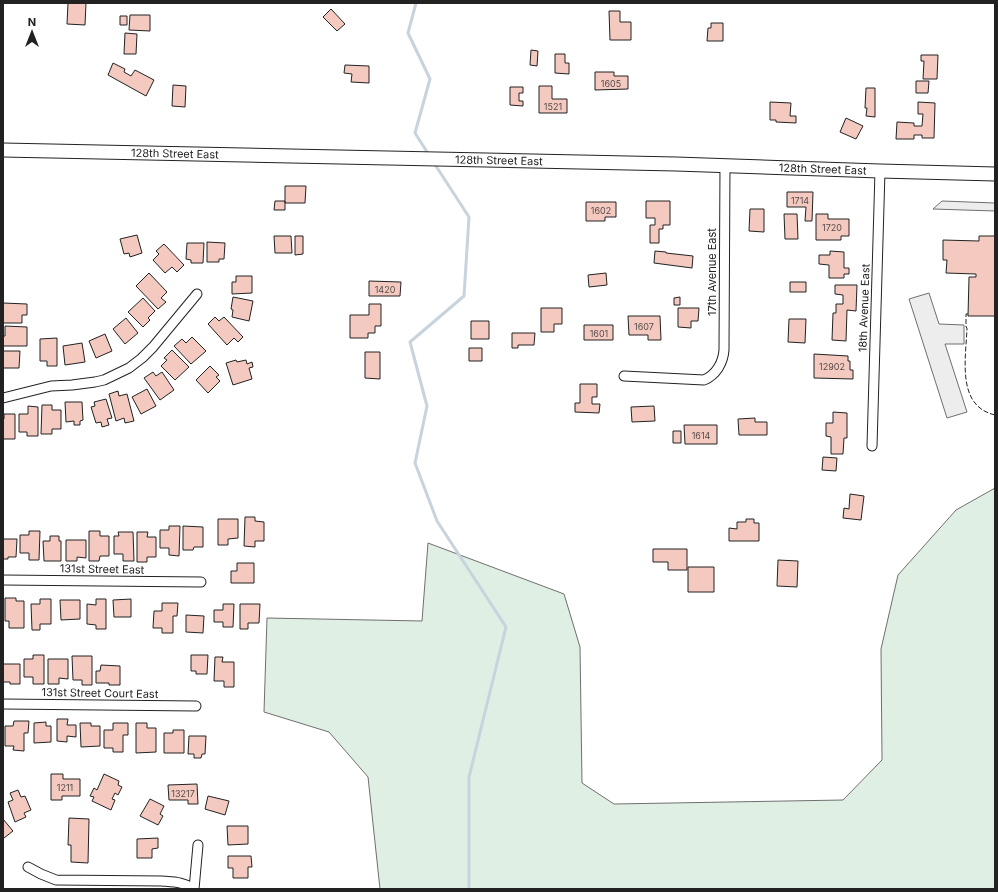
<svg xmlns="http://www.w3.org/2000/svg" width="998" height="892" viewBox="0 0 998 892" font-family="Inter,sans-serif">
<rect width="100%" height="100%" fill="#fff"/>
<path fill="#e0efe3" stroke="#6f6f6f" d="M995,488v401h-615l-12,-112 -39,-45 -65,-20 3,-94 155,3 6,-78 136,51 16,53 2,136 32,21 229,-4 39,-40 -1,-111 17,-74 58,-65z"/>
<path fill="#ededed" stroke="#6f6f6f" d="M942,201l53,2v8l-62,-2z
M929,293l10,31 25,1v19h-19l22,68 -20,6 -38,-119z"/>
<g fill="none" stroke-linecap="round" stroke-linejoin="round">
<path stroke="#c7d3dd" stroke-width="3" d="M416,3l-8,30 22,46 -15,54 14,22
M434,163l35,54 -5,79 -54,46 17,64 -12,57 22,58 69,106 -37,150v112"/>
</g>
<path fill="#f3c9c0" stroke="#222" d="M68,3h18l-1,22 -18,-1z
M331,9l14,15 -8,7 -14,-14z
M609,11h11v11h11v18h-21z
M130,15h20v16l-21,-1z
M120,16h7v9h-7z
M711,23h12v18h-16l1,-13h3z
M125,33l12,1 -1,20h-12z
M531,50l7,1 -1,15 -7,-1z
M555,54h10v9h4v11l-14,-1z
M921,55h17l-1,24h-14l1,-18h-3z
M113,63l12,6 -1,3 7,4 4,-6 19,10 -8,16 -38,-21z
M345,65l24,1v17l-18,-1 1,-8 -8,-1z
M595,72h19v4h14v13l-33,1z
M916,81h13l-1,12h-12z
M173,85l13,1 -1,21 -13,-1z
M539,86h13v13h15v14h-28z
M510,87h13v6h-4v8h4v5l-13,-1z
M866,88h9v29l-9,-1 1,-8h-2z
M770,102l21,1 -1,13h6v7l-20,-1v-2h-6z
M918,102l17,1 -1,35h-12v-3h-8v4h-18l1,-17 17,1v3h8l1,-12h-5z
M846,118l17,8 -7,13 -16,-7z
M285,186h21l-1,17h-20z
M787,192h26l-1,29h-7l1,-14h-19z
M275,201h10v9h-11z
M646,201h24v24h-7v4h-4v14h-9v-18h5v-7h-9z
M586,202h30v15h-11v4h-19z
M750,209h14v23l-15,-1z
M784,214h13l1,25h-13z
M816,214h12v5h21v17h-8v4h-25z
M137,235l5,18 -12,4 -1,-4 -5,1 -4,-15z
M274,236h17l1,17h-17z
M295,236h8v18l-8,1z
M979,236h16v80h-27l1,-39h7v-3l-30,-1 1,-13h-4v-20l36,1z
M207,242l18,1 -1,16h-5v3h-12z
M187,243h17l-1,20h-12v-3l-5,-1z
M164,244l20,21 -7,7 -5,-5 -7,6 -12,-13 6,-6 -3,-3z
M655,251l11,1v1l27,3 -1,12 -38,-5z
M830,251l14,1v16h5v6h-5v4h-15v-13l-10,-1v-9h11z
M149,273l18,19 -6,6 5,4 -8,7 -22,-23z
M606,273l1,12 -18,2 -1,-12z
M236,276h16v17l-20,1v-12h4z
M369,281l32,1 -1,14h-31z
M790,282h16v10h-16z
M835,285h22l-1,26 -9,-1 -1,31 -14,-1 1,-27h3v-9h7v-9l-8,-1z
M233,297l20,4 -4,20 -17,-4 1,-7 -2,-1z
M680,297v8h-6v-7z
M143,298l12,13 -7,7 2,2 -7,7 -15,-15z
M3,303l24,1v11h-5v8h-19z
M369,304h12v22h-6v7h-7v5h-18v-23h19z
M541,308h21v16h-8v8h-13z
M678,308h21l-1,13h-7v7l-13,-1z
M628,316h32l1,24h-13v-5h-19z
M215,317l4,4 5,-4 19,20 -5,5 -4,-4 -7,7 -19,-21z
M126,318l12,15 -13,11 -12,-15z
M789,319h17l-1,24 -17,-1z
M471,321h18v18h-18z
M584,325h29v15h-29z
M5,326l22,1v19h-24v-10h2z
M512,333h23l-1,12h-16v3h-6z
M105,334l7,17 -16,7 -7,-17z
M192,337l14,14 -15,13 -17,-18 8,-7 4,4z
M57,338v28h-10v-5h-7v-22z
M82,343l3,19 -20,3 -2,-19z
M469,348h13v13h-13z
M172,350l17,17 -14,13 -14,-14 6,-6 -3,-2z
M3,351h17l-1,17h-16z
M365,352h15v27l-15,-1z
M814,354l34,2v5h2v9h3v9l-39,-1z
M236,360l1,2 9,-2 1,4 5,-2 1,5 -4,1 3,11 -19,6 -7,-22z
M210,366l9,9 -3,2 4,4 -12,12 -12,-13z
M153,372l3,4 6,-4 12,18 -14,10 -16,-22z
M580,384h17v13h-5v7h8l-1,9 -24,-1v-9h5z
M147,389l9,17 -15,8 -9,-17z
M118,391l1,5 8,-2 7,27 -9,2 -1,-5 -8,3 -7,-27z
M106,399l6,19 -5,1 2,6 -7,2 -1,-5 -5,1 -5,-16 4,-1 -1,-4z
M65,402h17l1,18 -3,1v4h-6v-4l-8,1z
M42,405h10v5h9v19h-9v5h-11z
M28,406l10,1v29h-11v-4h-8v-18h9z
M654,406l1,15 -23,1 -1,-15z
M833,412l14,1v25h-3l-1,16h-12v-17l-5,-1v-13h7z
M4,414h11v25h-12v-20h1z
M755,418v4h12v13h-28l-1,-16z
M684,425h33v19h-32z
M673,431h8v12h-8z
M823,457l14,1 -1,13 -14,-1z
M850,494l14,2 -3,24 -18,-2 1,-10 5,1z
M245,517h10v4l9,1v19h-9v6l-11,-1z
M218,519h20v19l-10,1v6h-10z
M746,519h8v4h5v18h-30v-13l8,1v-7h9z
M169,526h11l-1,30 -10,-1v-7h-9v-18h9z
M183,526l20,1v20h-9l-1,3h-10z
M29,531h11l-1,29h-10v-7h-9v-18h9z
M89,531h11v5h9v20h-9l-1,5h-10z
M118,532h15l1,29h-11v-7h-9v-18h5z
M137,532h11l-1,5h9v20h-9v5h-10z
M50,536h9v5h2v20h-17l-1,-20h7z
M3,539h14l-1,18h-8v2h-5z
M66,540h20v18l-9,-1v4h-11z
M653,549h34v21h-19v-8h-15z
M778,560l20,1 -1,26 -20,-1z
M237,563h17v20h-23v-12h6z
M688,567h26v25h-26z
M5,598h11v3h8v27h-15v-7h-4z
M40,599h11v25h-11v6h-8l-1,-26h9z
M96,599h10v30h-10v-4l-9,-1v-20l9,1z
M131,599v18h-17l-1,-17z
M60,600h20v19l-19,1z
M162,603h16l-1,13h-4v17h-11v-5h-9l1,-17h8z
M223,604h11l-1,23h-10v-5h-9v-12h9z
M240,604h20l-1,19h-11v6h-8z
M186,615l18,1 -1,17 -17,-1z
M33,655h11v29h-11v-7h-9v-18h9z
M191,655h17l-1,19h-11v-3h-5z
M72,656h20v29h-10v-5h-9z
M215,657h8l-1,5h12v25h-10v-6h-10z
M48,659h20v20l-9,-1v6h-11z
M3,664h17v20h-10v-2h-7z
M101,665l19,1v19h-11v-2h-13v-12h4z
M57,719h11l-1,6h9v12l-9,-1v6l-10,-1z
M14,721h15l-1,12h-4v18l-11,-1 1,-4h-9v-20h8z
M46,722v4h5v16l-17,1v-20z
M80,723h11v3h9v20l-19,1z
M113,723h15v12h-5v17h-10v-4h-9v-18h9z
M136,723h11v5h9v24l-20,1z
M173,730h11v23h-20v-20h9z
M189,736h17l-1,18h-3l-1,4h-7v-4h-6z
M51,774h12v5h17v17h-18v4h-11z
M104,774l15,7 -1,4 4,2 -4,8 -3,-2 -3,6 3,1 -4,10 -19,-9 2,-4 -4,-1 4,-8 3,2z
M197,784l1,20h-10v-4h-19l-1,-15z
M18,790l3,7 4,-1 6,14 -7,3 2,4 -11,5 -7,-20 5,-2 -3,-7z
M208,796l21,5 -4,14 -20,-6z
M150,799l14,7 -4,8 3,2 -5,9 -18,-9z
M69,818l20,1 -1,44 -17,-1v-17h-3z
M3,819l10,12 -9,7 -1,-1z
M227,826h21v18l-20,1z
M158,838v10l-6,1v9h-15v-19z
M228,856h23l1,11h-4v11h-15v-10h-5z"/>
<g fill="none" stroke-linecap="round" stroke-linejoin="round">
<defs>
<path id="street" d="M624,376l80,4c12,-5 19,-17 20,-30l1,-184
M3,398l48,-12 21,-1 23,-3 9,-2 25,-12 13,-10 11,-11 44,-53
M872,446l8,-275
M3,580l198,2
M3,704l193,2
M28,867l13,7 15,6 106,1c12,1 22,1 32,8
M194,889l4,-44"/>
<g id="secondary">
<path id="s1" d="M3,150l673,14 204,7 115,3"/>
</g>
</defs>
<use href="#street" stroke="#222" stroke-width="11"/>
<use href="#secondary" stroke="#222" stroke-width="15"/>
<use href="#street" stroke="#fff" stroke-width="9"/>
<use href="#secondary" stroke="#fff" stroke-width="13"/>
<path stroke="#222" stroke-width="1" stroke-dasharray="5 2" stroke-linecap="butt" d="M968,314h-2v13l1,1c-1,30 -11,78 28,87"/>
</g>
<g text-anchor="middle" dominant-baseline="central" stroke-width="3" stroke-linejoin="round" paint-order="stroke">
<g font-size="9" fill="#564c4a">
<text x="611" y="83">1605</text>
<text x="553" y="106">1521</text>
<text x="800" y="200">1714</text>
<text x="601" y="210">1602</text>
<text x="832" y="227">1720</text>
<text x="385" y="289">1420</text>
<text x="644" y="326">1607</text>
<text x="599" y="333">1601</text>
<text x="832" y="366">12902</text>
<text x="701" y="435">1614</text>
<text x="65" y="787">1211</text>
<text x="183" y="793">13217</text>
</g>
<g font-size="11" fill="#222" stroke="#fff">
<text stroke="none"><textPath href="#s1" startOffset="172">128th Street East</textPath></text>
<text stroke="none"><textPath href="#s1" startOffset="496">128th Street East</textPath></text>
<text stroke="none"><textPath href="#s1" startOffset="820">128th Street East</textPath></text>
<text transform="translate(712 272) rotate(-90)">17th Avenue East</text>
<text transform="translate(864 308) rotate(-88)">18th Avenue East</text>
<text transform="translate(102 569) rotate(1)">131st Street East</text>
<text transform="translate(100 693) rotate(1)">131st Street Court East</text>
</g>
</g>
<rect width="998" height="892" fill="none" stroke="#222222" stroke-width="8"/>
<g transform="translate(32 32)" stroke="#ffffff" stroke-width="3" paint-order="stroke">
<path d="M0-3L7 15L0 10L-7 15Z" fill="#222222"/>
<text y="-6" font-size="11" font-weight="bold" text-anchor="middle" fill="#222222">N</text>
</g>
</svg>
